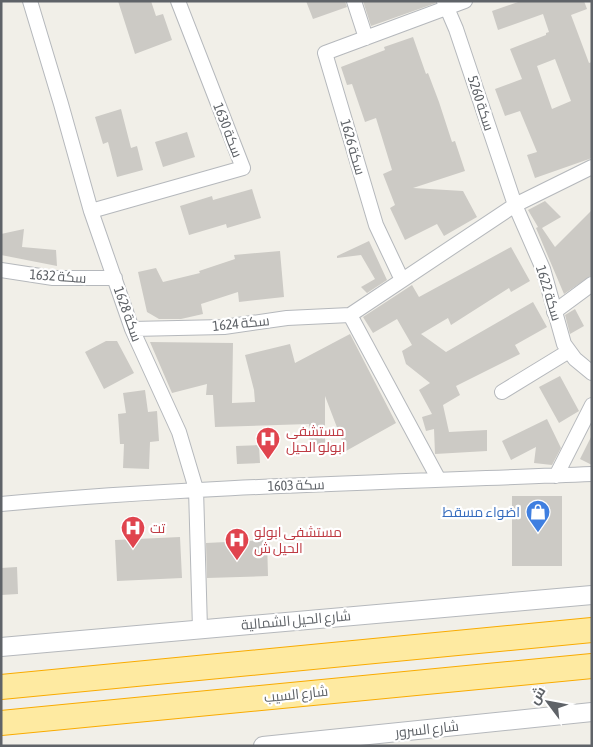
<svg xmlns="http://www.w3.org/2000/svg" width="593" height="747" viewBox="0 0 593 747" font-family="'Asap Condensed',Cairo,sans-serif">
<rect width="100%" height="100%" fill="#f1efe8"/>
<path fill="#cccac5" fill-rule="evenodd" d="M118,1h33l5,15 7,-2 9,26 -37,14z
M306,1h39l2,6 -34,12z
M363,1h72l1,2 -65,23z
M521,1h63l3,8 -16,6 18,48 3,-1v96l-57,20 -8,-23 10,-3 -17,-41 -15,5 -10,-27 27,-10 -12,-30 36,-14v-2l3,-1 -6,-18 -45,16 -6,-19zM555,59l16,42 -19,8 -15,-43z
M413,37l13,37 2,-1 11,29 13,40 3,-1 10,30 -52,17 50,3 14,26 -33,19 -7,-12 -32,16 -15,-32 5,-3 -12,-31 9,-4 -16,-52 -11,4 -13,-38 -5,1 -6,-18 44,-17 -1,-3z
M121,109l10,39 6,-2 6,24 -26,7 -9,-35 -5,2 -8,-27z
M187,132l8,25 -32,10 -8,-25z
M252,189l9,29 -34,10 -1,-4 -37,11 -9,-29 32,-10 1,4z
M545,201l16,16 -19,11 13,19 37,-37v65l-28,19 -28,-66 2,-1 -10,-17z
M24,229l-2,18 34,3 1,16 -56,-11v-21z
M369,241l18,39 -20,13 -6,-6 14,-8 -14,-24 -24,3v-2z
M511,247l19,34 -19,11 -2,-4 -58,37 -3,-7 -27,16 25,18 87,-50 14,25 -32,18 5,9 -64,32 4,9 -17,10 6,27 38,-2v21l-52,3 -1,-25 -8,2 -4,-14 10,-3 -13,-24 11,-7 -24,-19 -4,-13 10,-6 -15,-26 -24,14 -10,-16 49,-32 7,12z
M280,251l4,46 -45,5 -1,-10 -37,12 2,10 -22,5h-22l-12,-7 -9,-40 18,-4 7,14 37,-9 -1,-2 36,-12 -1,-4z
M575,309l9,17 -14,8 -5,-19z
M350,334l46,89 -50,28 -21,-55v53h-15l-1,-25 -94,3 -2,-32h-7l1,-11 -35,9 -22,-51 83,1 -1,60 23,-1 -1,-12 -9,-35 45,-11 5,19z
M106,341h11l17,32 -30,16 -19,-37z
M560,376l19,35 -20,12 -20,-36z
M145,390l3,22 9,-1 2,30 -9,1 -1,27 -26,-1 1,-24h-4l-2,-30 8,-1 -3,-20z
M547,419l14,29 -9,17 -18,-2 2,-16 -25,13 -9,-19z
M592,435v30l-12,-6z
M259,445l1,18 -23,1 -1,-18z
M512,496h50v70h-50z
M180,537l2,41 -65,3 -2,-41z
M267,540l1,36 -61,2 -1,-35z
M17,567l1,27 -17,1v-27z"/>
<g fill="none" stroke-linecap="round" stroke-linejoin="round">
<defs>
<path id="minor" d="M30,1l31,103 30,107 41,118 47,103 17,57 4,140
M354,1l12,37
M444,1l12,28 59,176 28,64 21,75 11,15 17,14
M91,211l152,-43 -65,-167
M1,270l52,8h62
M402,280l-26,-55 -51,-172 140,-52
M554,312l38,-28
M350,315l89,165
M132,329l92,-2 63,-9 63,-3 165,-110 77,-38
M502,392l67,-41
M556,476l36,-71
M1,504c197,-18 394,-22 591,-30"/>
<path id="tertiary" d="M1,647l591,-52
M263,746l329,-34"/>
<path id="trunk" d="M1,687l591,-57
M1,723l591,-57"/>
</defs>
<use href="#minor" stroke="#b5b8bc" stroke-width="16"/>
<use href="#tertiary" stroke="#b5b8bc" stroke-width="20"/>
<use href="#trunk" stroke="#f9ab00" stroke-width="26"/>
<use href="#minor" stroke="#fff" stroke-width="14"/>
<use href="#tertiary" stroke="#fff" stroke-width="18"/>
<use href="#trunk" stroke="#feeaa1" stroke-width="24"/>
</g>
<defs>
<symbol id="hospital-pin" viewBox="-11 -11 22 30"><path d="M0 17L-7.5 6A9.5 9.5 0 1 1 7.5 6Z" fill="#e0444e" stroke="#fff"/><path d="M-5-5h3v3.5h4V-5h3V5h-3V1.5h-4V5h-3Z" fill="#fff"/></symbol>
<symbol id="shop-pin" viewBox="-11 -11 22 30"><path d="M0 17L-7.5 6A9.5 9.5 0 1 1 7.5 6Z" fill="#3f7fe0" stroke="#fff"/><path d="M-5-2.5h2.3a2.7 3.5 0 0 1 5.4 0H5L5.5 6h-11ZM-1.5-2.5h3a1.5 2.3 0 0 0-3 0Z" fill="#fff"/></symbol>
</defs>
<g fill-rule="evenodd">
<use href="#hospital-pin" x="254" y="425" width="28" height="38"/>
<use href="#shop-pin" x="524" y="498" width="28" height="38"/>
<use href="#hospital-pin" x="119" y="514" width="28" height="38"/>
<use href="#hospital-pin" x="223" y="526" width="28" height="38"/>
</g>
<g text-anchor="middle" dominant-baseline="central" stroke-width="4.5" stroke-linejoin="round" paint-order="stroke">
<g font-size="14" fill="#5f6368" stroke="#fff">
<text transform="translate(481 103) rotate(72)">سكة 5260</text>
<text transform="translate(228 130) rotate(69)">سكة 1630</text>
<text transform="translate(353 147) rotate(74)">سكة 1626</text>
<text transform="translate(58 276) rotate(4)">سكة 1632</text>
<text transform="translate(549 293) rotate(73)">سكة 1622</text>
<text transform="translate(128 314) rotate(70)">سكة 1628</text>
<text transform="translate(241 323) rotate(-6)">سكة 1624</text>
<text transform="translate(296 485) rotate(-2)">سكة 1603</text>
<text transform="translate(296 620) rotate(-5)">شارع الحيل الشمالية</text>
<text transform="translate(296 694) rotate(-6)">شارع السيب</text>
<text transform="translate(427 729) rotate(-6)">شارع السرور</text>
</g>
<g font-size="14" fill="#be3a42" stroke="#fff" text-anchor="start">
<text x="286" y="431">مستشفى<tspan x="286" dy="16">ابولو الحيل</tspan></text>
<text x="150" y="528">تت</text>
<text x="254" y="532">مستشفى ابولو<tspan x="254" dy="16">الحيل ش</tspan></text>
</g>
<g font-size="14" fill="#366cbe" stroke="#fff" text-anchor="end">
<text x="520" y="512">اضواء مسقط</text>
</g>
</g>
<rect width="593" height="747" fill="none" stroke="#5f6368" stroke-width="5"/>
<g transform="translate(548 702) rotate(302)" stroke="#ffffff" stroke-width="4" paint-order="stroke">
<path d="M0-4L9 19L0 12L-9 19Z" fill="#5f6368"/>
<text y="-8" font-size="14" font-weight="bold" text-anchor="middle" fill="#5f6368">ش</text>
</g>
</svg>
